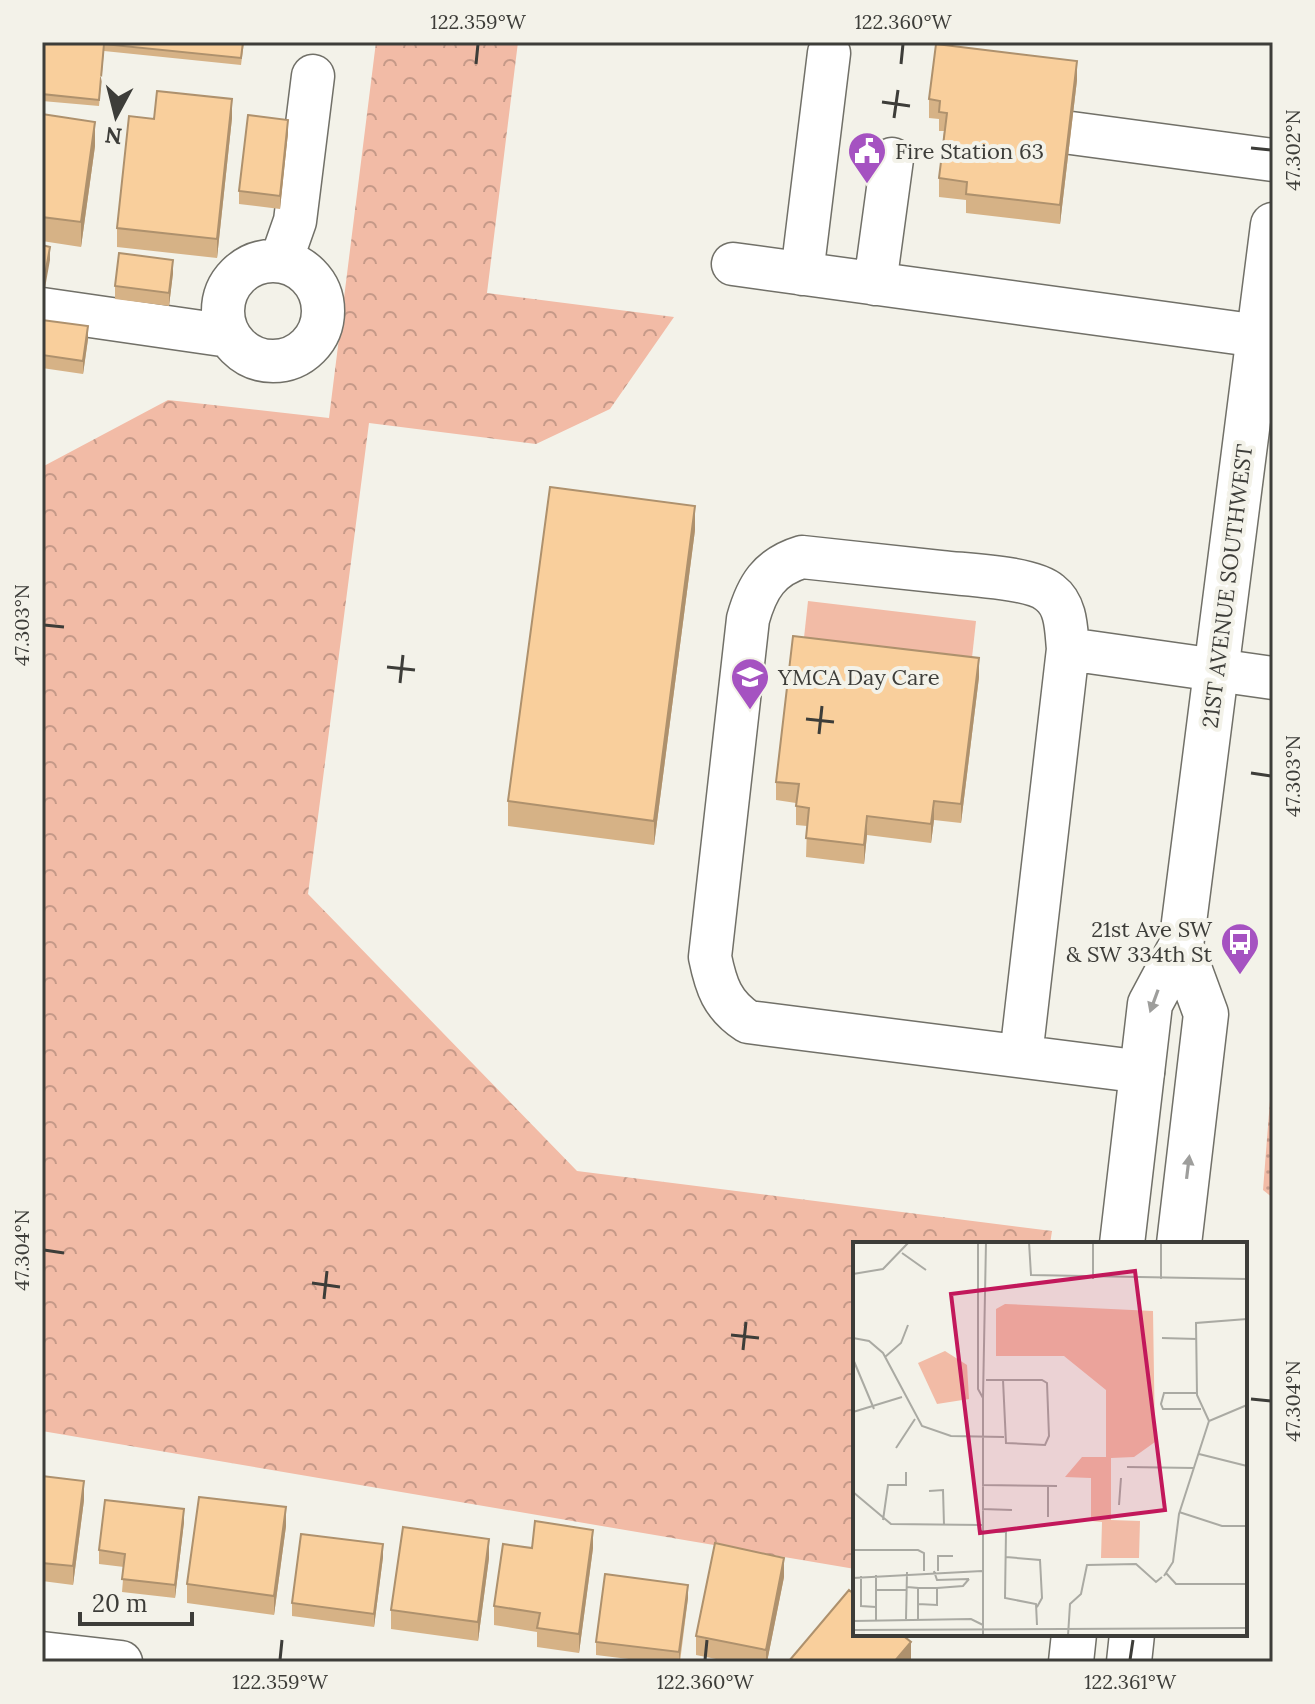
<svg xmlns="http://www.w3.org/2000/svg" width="1315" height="1704" viewBox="0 0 1315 1704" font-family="Lora,serif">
<defs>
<pattern id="grass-dots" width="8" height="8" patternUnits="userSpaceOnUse" patternTransform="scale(2)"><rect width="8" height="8" fill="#f2bba6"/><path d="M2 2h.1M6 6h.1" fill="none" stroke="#c59988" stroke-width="1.8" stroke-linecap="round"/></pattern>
<pattern id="forest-crowns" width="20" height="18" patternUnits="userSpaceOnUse" patternTransform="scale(2)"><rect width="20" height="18" fill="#f2bba6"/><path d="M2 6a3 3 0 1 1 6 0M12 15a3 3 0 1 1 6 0" fill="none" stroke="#c59988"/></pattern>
</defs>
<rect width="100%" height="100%" fill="#f3f2e9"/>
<path fill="url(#grass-dots)" d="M1273,1062v136l-10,-8z"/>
<path fill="url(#forest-crowns)" d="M376,42h142l-31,251 187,24 -64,92 -74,35 -167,-21 -61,471 269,277 475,60 -2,13h-195v325l-813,-138v-964l126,-67 161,18z"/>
<path fill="#f2bba6" d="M808,601l168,20 -6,55 -168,-20z"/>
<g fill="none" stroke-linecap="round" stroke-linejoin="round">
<defs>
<path id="minor" d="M1071,133l202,27
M223 311a50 50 0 1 1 100 0a50 50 0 1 1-100 0Z
M281,261l14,-40 18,-145
M733,264l526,72
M802,274l27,-221
M875,284l17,-125
M42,309l187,27
M1068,649l205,29
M1021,1056l47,-407c-2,-19 -1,-43 -18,-56 -18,-16 -82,-18 -108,-21 -46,-5 -93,-10 -140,-15 -33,10 -45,30 -54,62l-38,338c6,29 12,48 38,65l395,50
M42,1653l79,9"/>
<path id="major" d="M1181,946l92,-721
M1122,1244l28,-240 31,-58 25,68 -27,230
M1071,1662l3,-28
M1129,1662l3,-28"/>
</defs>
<use href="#minor" stroke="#717068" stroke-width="45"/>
<use href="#major" stroke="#717068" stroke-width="47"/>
<use href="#minor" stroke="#fff" stroke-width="42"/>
<use href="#major" stroke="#fff" stroke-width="44"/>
</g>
<path fill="#d6b286" d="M42,42h202l-3,23 -137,-14 -5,55 -57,-5z
M1077,80l-17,144 -94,-11v-13l-27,-3v-19l5,-47h-5v-12l-10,-1v-19z
M42,114l53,32 -14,101 -39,-6z
M232,118l-15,140 -100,-11v-19l37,-109z
M288,133l-8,76 -41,-5v-13z
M173,273l-4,33 -54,-7v-13z
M42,320l46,19 -5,35 -41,-6z
M695,530l-41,315 -146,-19v-25z
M979,677l-18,146 -27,-3 -3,23 -64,-8 -3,29 -58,-7 1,-31 -11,-1v-22l-20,-3v-18z
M42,1476l42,24 -11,85 -31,-4z
M184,1522l-9,76 -53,-6 2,-25 -25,-3v-14z
M286,1526l-12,89 -87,-12v-19z
M532,1548h61l-14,105 -42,-6v-15l-43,-7v-19z
M383,1557l-9,70 -82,-11v-13z
M489,1558l-11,83 -87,-12v-19z
M784,1577l-17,85h-36l-35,-7v-19z
M688,1598l-8,64h-27l-57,-7v-13z"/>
<path fill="#ae916d" d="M1077,61v19l-17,144v-19z
M232,99v19l-15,140v-19z
M288,120v13l-8,76v-13z
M95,122v24l-14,101v-25z
M50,247v13l-7,39v-13z
M173,260v13l-4,33v-13z
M88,326v13l-5,35v-13z
M695,506v24l-41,315v-24z
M979,658v19l-18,146v-19z
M934,801v19l-3,23v-19z
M867,816v19l-3,29v-19z
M84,1481v19l-11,85v-19z
M286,1507v19l-12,89v-19z
M184,1509v13l-9,76v-13z
M593,1530v18l-14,105v-19z
M489,1539v19l-11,83v-19z
M383,1544v13l-9,70v-13z
M784,1558v19l-17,85h-1v-12z
M688,1585v13l-9,64v-10z
M911,1642v19l-17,1z"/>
<path fill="#f9cf9c" stroke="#ae916d" stroke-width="2" d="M42,42h201l-2,16 -137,-14 -5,56 -57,-6z
M936,44l141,17 -17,144 -94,-11 1,-12 -28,-4 8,-65 -8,-1 1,-11 -11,-2z
M157,91l75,8 -15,140 -100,-11 12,-112 25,3z
M42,114l53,8 -14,100 -39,-5z
M248,115l40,5 -8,76 -41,-5z
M42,245l8,2 -7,39h-1z
M119,253l54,7 -4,33 -54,-7z
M42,320l46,6 -5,35 -41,-6z
M550,487l145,19 -41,315 -146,-20z
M793,636l186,22 -18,146 -27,-3 -3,23 -64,-8 -3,29 -58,-7 3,-30 -13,-2 3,-22 -23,-2z
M42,1476l42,5 -11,85 -31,-3z
M199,1497l87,10 -12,89 -87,-12z
M105,1500l79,9 -9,76 -53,-6 3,-25 -26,-4z
M535,1521l58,9 -14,104 -42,-6 3,-15 -46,-7 9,-62 29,4z
M403,1527l86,12 -11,83 -87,-12z
M301,1534l82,10 -9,70 -82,-11z
M715,1543l69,15 -18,92 -70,-14z
M605,1574l83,11 -9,67 -83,-10z
M849,1590l6,5v39h46l10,8 -17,20h-104l-1,-1z"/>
<defs><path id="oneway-solid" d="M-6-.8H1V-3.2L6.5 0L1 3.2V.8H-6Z" transform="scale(2)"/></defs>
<g fill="#9e9e9c">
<use href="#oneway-solid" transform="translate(1154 1001) rotate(110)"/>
<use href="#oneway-solid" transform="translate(1188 1167) rotate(-83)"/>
</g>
<path fill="none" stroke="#3d3d39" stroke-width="3" d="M476,64l2,-20M901,64l2,-20M882,102l28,4M894,118l4,-28M1251,148l20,2M44,625l20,2M387,667l28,3M400,683l3,-28M806,719l28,3M819,734l3,-28M1251,773l20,3M44,1250l20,3M312,1283l28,4M324,1299l3,-28M731,1335l28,3M743,1350l3,-28M1251,1399l20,2M280,1660l2,-20M705,1660l2,-20M1130,1660l3,-20"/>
<defs>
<symbol id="civic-pin" viewBox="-11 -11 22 30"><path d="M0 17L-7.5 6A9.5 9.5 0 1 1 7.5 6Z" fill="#a552c1" stroke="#f3f2e9"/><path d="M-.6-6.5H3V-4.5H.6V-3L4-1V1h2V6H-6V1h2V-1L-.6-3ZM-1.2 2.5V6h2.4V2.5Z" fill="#fff"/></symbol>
<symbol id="school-pin" viewBox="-11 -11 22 30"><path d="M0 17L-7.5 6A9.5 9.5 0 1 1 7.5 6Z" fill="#a552c1" stroke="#f3f2e9"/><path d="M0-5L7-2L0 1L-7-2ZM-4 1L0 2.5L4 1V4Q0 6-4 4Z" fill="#fff"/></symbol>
<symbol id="bus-pin" viewBox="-11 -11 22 30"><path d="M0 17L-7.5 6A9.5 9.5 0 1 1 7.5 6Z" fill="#a552c1" stroke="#f3f2e9"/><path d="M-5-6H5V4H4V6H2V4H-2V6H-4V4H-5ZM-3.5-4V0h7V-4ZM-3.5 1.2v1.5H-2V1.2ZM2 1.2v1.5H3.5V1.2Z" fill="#fff"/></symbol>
</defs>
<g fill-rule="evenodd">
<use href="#civic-pin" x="845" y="129" width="44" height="60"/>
<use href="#school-pin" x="728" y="655" width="44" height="60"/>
<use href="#bus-pin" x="1218" y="920" width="44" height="60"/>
</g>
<g text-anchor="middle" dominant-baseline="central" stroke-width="8" stroke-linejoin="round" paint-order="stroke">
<g font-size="22" fill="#3d3d39" stroke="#f3f2e9" text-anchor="start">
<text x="895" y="151">Fire Station 63</text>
<text x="778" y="677">YMCA Day Care</text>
<text x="1212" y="929" text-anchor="end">21st Ave SW<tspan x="1212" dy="25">&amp; SW 334th St</tspan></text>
</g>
<g font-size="22" fill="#3d3d39" stroke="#f3f2e9">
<text transform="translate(1227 586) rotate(-83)">21ST AVENUE SOUTHWEST</text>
</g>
</g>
<g transform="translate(853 1242)">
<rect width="394" height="394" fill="#f3f2e9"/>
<path d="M92,109l22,14 2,34 -32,5 -19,-41z" fill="#f2bba6"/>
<path d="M152,62l148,7 2,131 -21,15 -23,1v62l29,1 -1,37h-38l1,-36 -11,-1v-43l-26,-1 17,-20h24v-67l-42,-34h-68v-47z" fill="#f2bba6"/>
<path fill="none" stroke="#aaaaa3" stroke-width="2" d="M125,0v147l5,9 3,-156M176,0l2,33 216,4M240,0v37M308,0v37M49,11l24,17M0,32l30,-5 26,-27M0,96l16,3 14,12 39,73 29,10 53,1M309,96l35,1M32,115l16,-14 7,-18M0,117l21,50M133,138h56l5,3 2,53 -4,9 -39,-2 -3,-63M343,151h-32l-3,11 2,5h38M0,170l49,-15M356,179l-12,-26 -1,-72 51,-4M43,206l19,-29M346,212l48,12M274,225l67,1M129,243l75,1M195,243v32M76,249l14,-1 1,35M0,250l38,32 91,1M266,263l2,-27M129,267l30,1M326,270l43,14h25M30,278l5,-35h18v-13M129,290h24l-1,66 31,6 1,21M0,308h65l6,3v18M153,315l34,3 2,38 -5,9M81,329l3,9 32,-1M85,329v-15h15M313,331l10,11h71M8,334v30l15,1M311,334l9,-14 6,-48 30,-93 38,-16M0,336l129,-7M54,345l11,1v31M65,346h19v17l-19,-1M84,346l26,-2 6,-7M23,348h31M53,377l1,-47M0,379l118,-2 12,6M23,379v-46M0,388l394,-2M130,394v-238M215,394l2,-32 11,-10 6,-29 49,-1 20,18 6,-5"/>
<path fill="#c2185b" fill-opacity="0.15" stroke="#c2185b" stroke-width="4" d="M282,29l30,239 -185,23 -29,-239z"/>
<rect width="394" height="394" fill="none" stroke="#3d3d39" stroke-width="4"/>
</g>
<rect width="1315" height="1704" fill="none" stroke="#f3f2e9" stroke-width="88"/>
<g transform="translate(116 116) rotate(187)" stroke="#f3f2e9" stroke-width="6" paint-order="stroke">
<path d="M0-6L14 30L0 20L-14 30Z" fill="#3d3d39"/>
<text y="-12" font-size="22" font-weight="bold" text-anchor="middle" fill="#3d3d39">N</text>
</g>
<path d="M80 1612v12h112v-12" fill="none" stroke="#3d3d39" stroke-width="4"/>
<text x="92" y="1612" font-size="24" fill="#3d3d39" stroke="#f3f2e9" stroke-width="6" paint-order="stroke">20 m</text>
<rect x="44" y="44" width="1227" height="1616" fill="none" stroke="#3d3d39" stroke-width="3"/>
<g font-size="20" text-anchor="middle" fill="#3d3d39">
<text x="478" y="29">122.359°W</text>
<text x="903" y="29">122.360°W</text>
<text transform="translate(1293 150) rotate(-90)" y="7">47.302°N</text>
<text transform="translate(22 625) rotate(-90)" y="7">47.303°N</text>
<text transform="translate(1293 776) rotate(-90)" y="7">47.303°N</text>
<text transform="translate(22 1250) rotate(-90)" y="7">47.304°N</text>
<text transform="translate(1293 1401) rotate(-90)" y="7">47.304°N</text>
<text x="280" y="1689">122.359°W</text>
<text x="705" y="1689">122.360°W</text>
<text x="1130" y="1689">122.361°W</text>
</g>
</svg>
